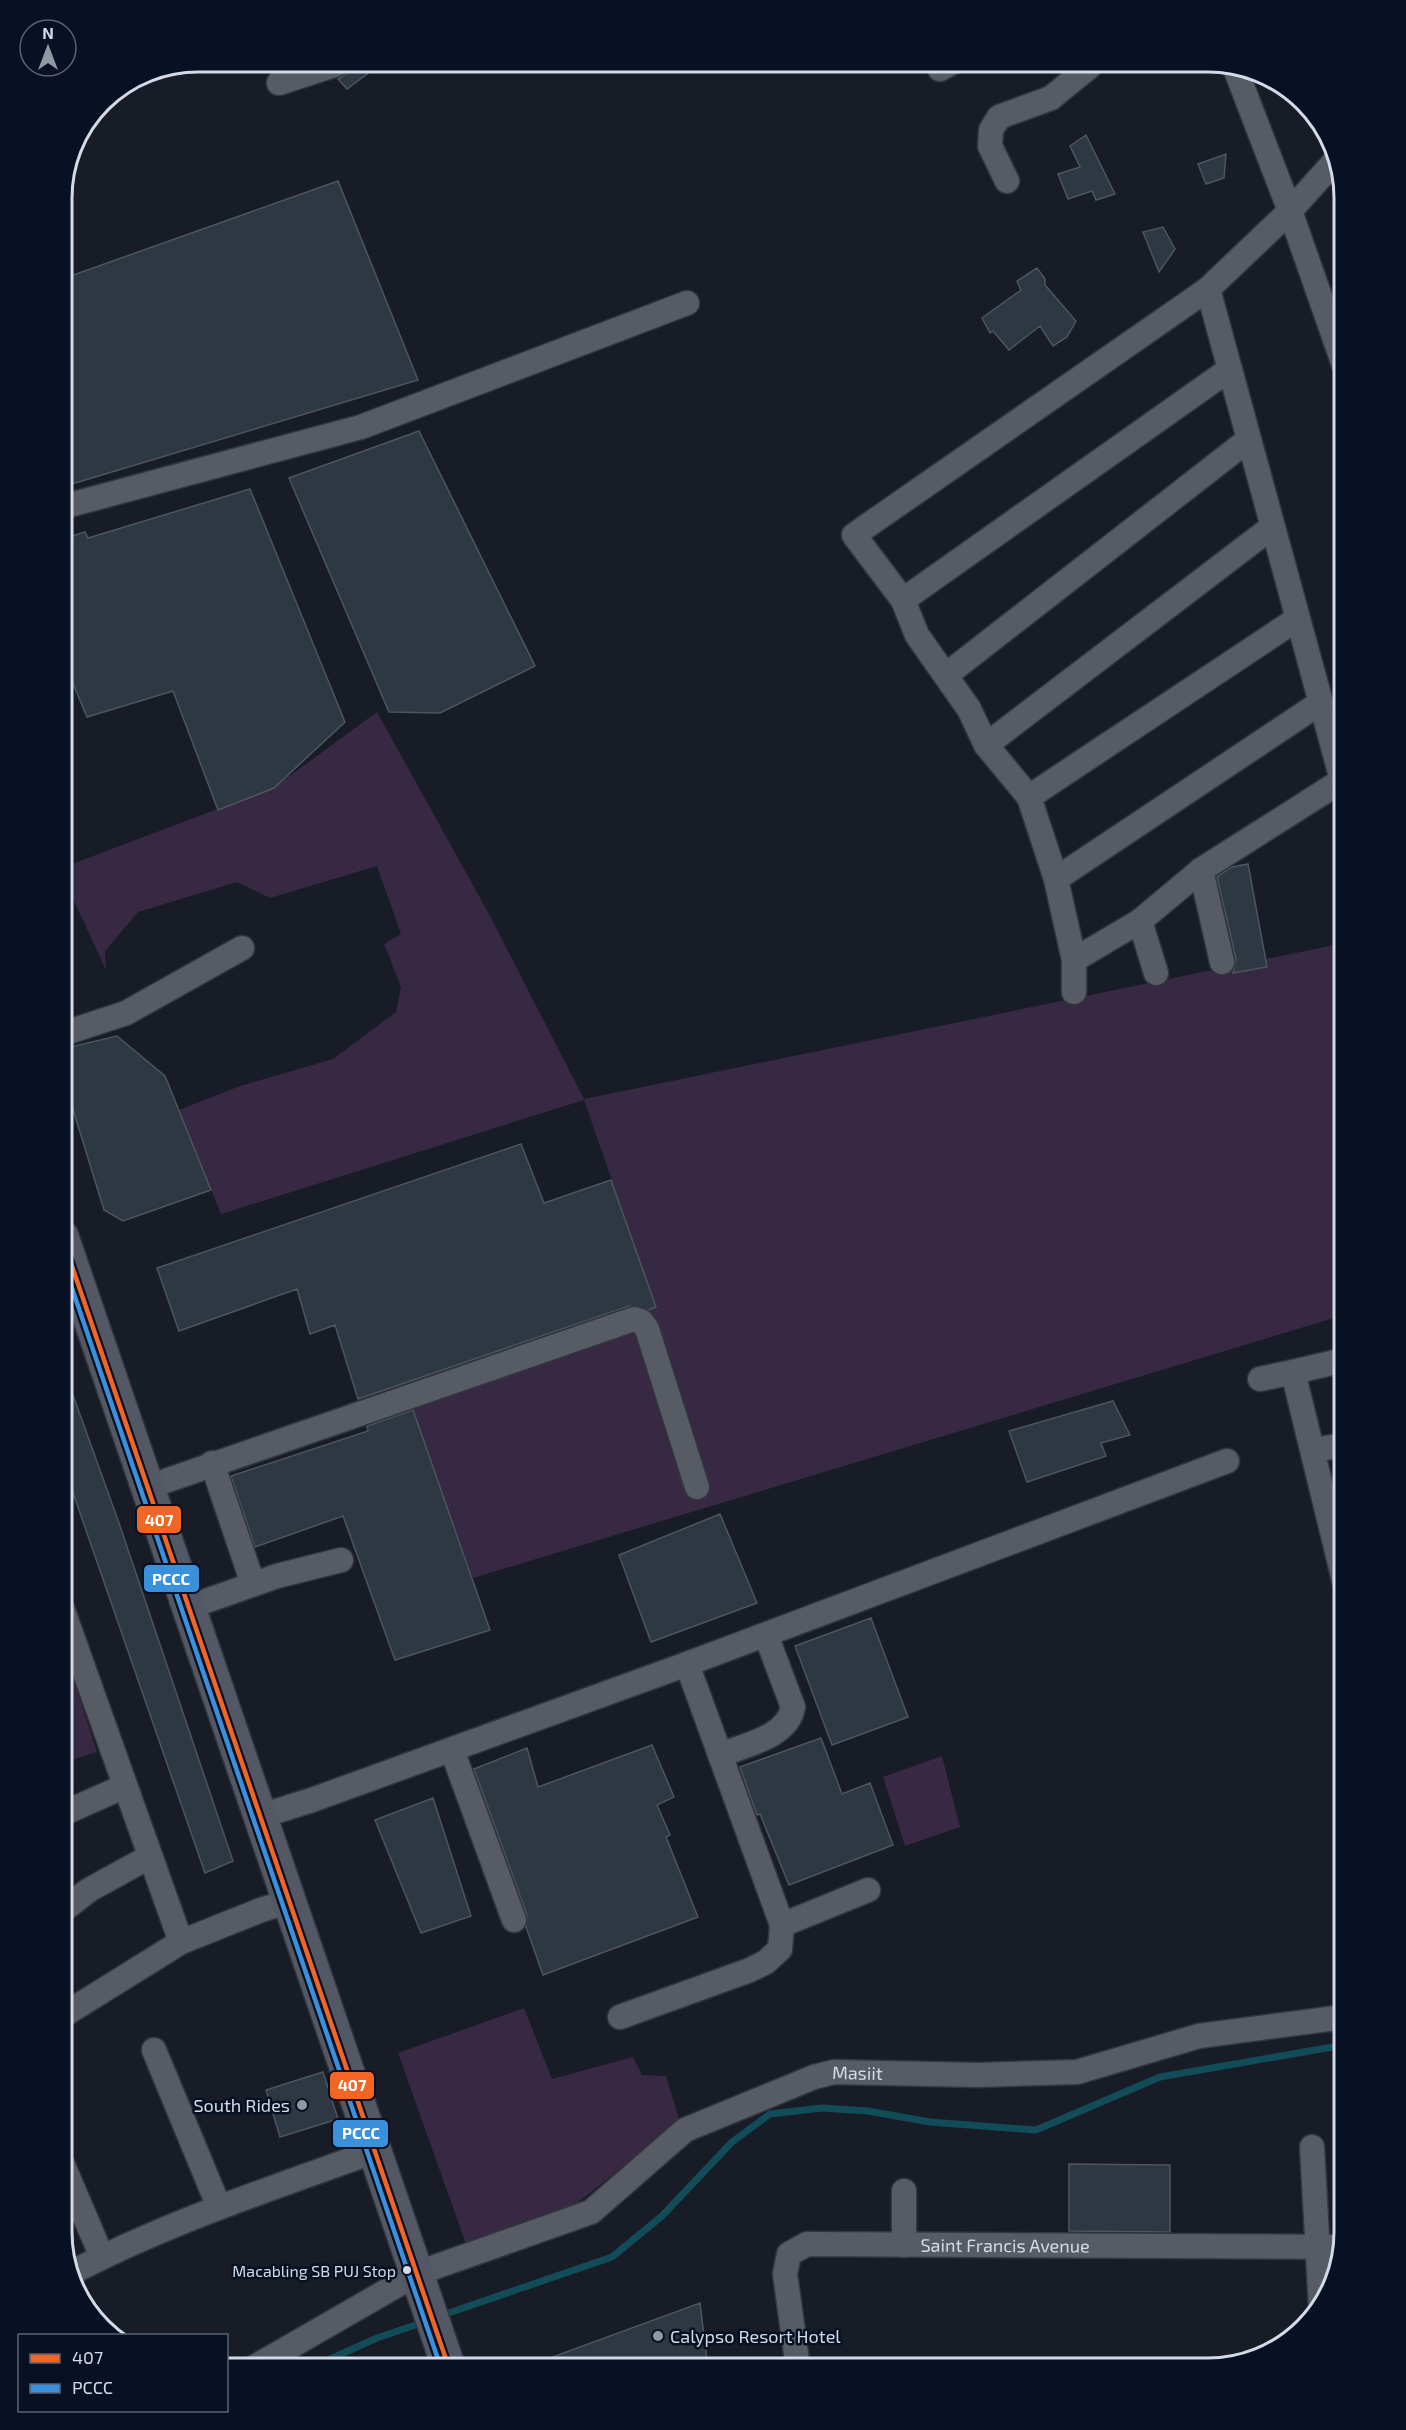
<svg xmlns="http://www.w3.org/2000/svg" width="1406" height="2430" viewBox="0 0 1406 2430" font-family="'Exo 2',sans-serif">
<rect width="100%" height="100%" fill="#171c27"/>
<path fill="#372943" d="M377,712l113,204 94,183 760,-156v372l-871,263 -65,-182 248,-89 -72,-207 -363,114 -42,-104 61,-24 93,-27 63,-47 5,-25 -17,-43 17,-10 -24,-68 -107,32 -33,-16 -99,30 -33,39 1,19 -43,-93 9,-13 201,-76z
M67,1659l30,93 -35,11v-102z
M942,1756l18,71 -55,19 -22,-69z
M524,2008l28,71 81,-22 9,18 24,1 14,46 -103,81 -111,41 -68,-191z"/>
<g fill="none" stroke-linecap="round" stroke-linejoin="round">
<path stroke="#114c58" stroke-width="7" d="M440,2316l172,-59 50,-41 70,-74 38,-28 52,-6 46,3 62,11 106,8 124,-53 184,-32
M310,2368l67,-30 47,-16"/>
</g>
<path fill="#2e3843" stroke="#4d555d" stroke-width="1.5" d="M351,62h32l-36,27 -9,-10 10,-6z
M1086,135l29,59 -19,6 -4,-9 -24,8 -10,-25 22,-7 -10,-21z
M1226,154l-2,24 -18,6 -8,-20z
M338,181l80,199 -356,107v-208z
M1163,227l12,22 -16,23 -16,-40z
M1037,268l8,11v6l31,36 -9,16 -14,9 -13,-20 -31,24 -16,-19 -3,2 -8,-15 39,-28 -4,-9z
M419,431l116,235 -95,47 -51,-1 -100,-234z
M250,489l95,233 -71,66 -56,22 -45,-119 -86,26 -25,-60v-118l23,-7 3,6z
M1248,864l19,103 -34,6 3,-14 -19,-82 15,-10z
M117,1036l48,40 46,114 -88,31 -19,-11 -33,-107 -9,-18v-36z
M521,1144l23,59 67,-23 45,127 -7,3 -20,-4 -271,93 -23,-74 -25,9 -13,-45 -118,42 -22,-63z
M62,1370h2l55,153 114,338 -28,12 -143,-412z
M1113,1401l17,34 -29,8 5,13 -79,26 -18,-51z
M413,1410l77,220 -95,30 -52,-144 -88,31 -24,-71 137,-45 -1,-5z
M720,1514l37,89 -106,39 -32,-87z
M871,1618l37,99 -76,28 -37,-99z
M821,1738l21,56 28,-11 23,62 -104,40 -29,-71 -3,1 -17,-48z
M652,1745l22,52 -17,8 13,30 -4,2 32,80 -155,58 -17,-48 1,-12 -53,-146 53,-21 11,39z
M433,1798l38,118 -50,17 -46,-113z
M323,2072l15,47 -58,18 -14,-47z
M1069,2164l101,1v67l-101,-1z
M700,2303l8,65h-180v-2z"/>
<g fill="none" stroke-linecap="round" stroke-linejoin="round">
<defs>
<g id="minor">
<path d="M1235,68l55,143 54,154"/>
<path d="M940,69l13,-7"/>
<path d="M279,83l58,-19v-2"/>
<path d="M1336,160l-46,51 -82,78 -354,246 49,65 14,35 52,74 17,36 43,52 27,82 18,81 66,-39 61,-51 140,-89"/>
<path d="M1007,181l-17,-35 1,-16 8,-13 52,-19 38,-31 3,-5"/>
<path d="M1208,289l136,498"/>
<path d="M62,507l299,-80 326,-124"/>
<path d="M903,600l327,-231"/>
<path d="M946,675l302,-235"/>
<path d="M986,745l286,-218"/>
<path d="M1029,797l268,-178"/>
<path d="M1201,870l21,92"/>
<path d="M1056,879l264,-176"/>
<path d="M1140,921l16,52"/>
<path d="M1074,960v32"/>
<path d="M62,1034l64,-21 116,-65"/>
<path d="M1293,1372l51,-12"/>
<path d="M1260,1379l33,-7 51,208"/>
<path d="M1313,1450l31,-5"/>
<path d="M212,1463l41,121"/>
<path d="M148,1487l486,-168 7,2 6,8 50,158"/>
<path d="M189,1607l88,-31 64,-16"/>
<path d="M62,1608l119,334"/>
<path d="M452,1750l62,170"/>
<path d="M720,1755c25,-10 68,-18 73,-48l-27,-72"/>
<path d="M62,1814l63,-28"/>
<path d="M261,1816l51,-16 375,-136 540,-203"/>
<path d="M62,1911l27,-21 60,-33"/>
<path d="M782,1925l86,-35"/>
<path d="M62,2016l119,-74 80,-32 29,-9"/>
<path d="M620,2017l130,-47 16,-8 14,-13 2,-24 -95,-261"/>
<path d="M154,2050l65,157"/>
<path d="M1312,2147l9,161"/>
<path d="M62,2163l40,94"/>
<path d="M904,2191v54"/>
<path d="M71,2273c97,-51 202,-85 304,-122"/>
<path id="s1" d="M253,2368l165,-95 173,-61 94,-82 129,-53 20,-5 144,3 99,-3 122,-36 145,-19"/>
<path id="s2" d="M798,2368l-13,-94 4,-20 18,-10 533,3"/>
</g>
<path id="highway" d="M62,1237l387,1131"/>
</defs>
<use href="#minor" stroke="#32363e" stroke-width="27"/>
<use href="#highway" stroke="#32363e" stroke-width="36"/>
<use href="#minor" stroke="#575c64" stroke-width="24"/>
<use href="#highway" stroke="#545864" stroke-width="33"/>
<defs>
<path id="bus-1" d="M62,1237l387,1131"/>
<path id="bus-2" d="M62,1259l379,1109"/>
</defs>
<use href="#bus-1" stroke="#081124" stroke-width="9"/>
<use href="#bus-2" stroke="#081124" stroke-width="9"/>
<use href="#bus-1" stroke="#f26522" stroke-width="4.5"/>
<use href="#bus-2" stroke="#3a90db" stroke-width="4.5"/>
</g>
<g fill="#9198a4" stroke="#081124" stroke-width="2">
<circle cx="302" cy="2105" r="6"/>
<circle cx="658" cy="2336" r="6"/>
</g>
<circle fill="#d3dae8" stroke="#081124" stroke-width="2" cx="407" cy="2270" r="5"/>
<g text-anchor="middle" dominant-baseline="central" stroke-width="5" stroke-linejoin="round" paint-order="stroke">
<g font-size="16" fill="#d3dae8" stroke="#081124" text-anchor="end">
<text x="396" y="2270">Macabling SB PUJ Stop</text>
</g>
<g font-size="18" fill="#d3dae8" stroke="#081124">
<text stroke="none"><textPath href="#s1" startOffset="682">Masiit</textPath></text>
<text stroke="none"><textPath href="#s2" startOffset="334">Saint Francis Avenue</textPath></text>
</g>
<g font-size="18" fill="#d3dae8" stroke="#081124" text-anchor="end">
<text x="290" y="2105">South Rides</text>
<text x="670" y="2336" text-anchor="start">Calypso Resort Hotel</text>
</g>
</g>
<path d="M0 0H1406V2430H0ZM198 72H1208A126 126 0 0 1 1334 198V2232A126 126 0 0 1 1208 2358H198A126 126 0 0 1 72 2232V198A126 126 0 0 1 198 72Z" fill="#081124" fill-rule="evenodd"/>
<path fill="none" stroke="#d3dae8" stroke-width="3" d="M198 72H1208A126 126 0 0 1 1334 198V2232A126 126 0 0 1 1208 2358H198A126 126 0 0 1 72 2232V198A126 126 0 0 1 198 72Z"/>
<g stroke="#081124" stroke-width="2">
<rect x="136" y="1505" width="46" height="29" rx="6" fill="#f26522"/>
<rect x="143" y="1564" width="57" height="29" rx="6" fill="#3a90db"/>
<rect x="329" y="2071" width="46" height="29" rx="6" fill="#f26522"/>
<rect x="332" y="2119" width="57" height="29" rx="6" fill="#3a90db"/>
</g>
<g font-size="16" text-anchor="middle" font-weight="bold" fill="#fff">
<text x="159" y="1526">407</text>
<text x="171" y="1585">PCCC</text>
<text x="352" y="2091">407</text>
<text x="361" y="2139">PCCC</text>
</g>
<rect x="18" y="2334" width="210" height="78" fill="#081124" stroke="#596172" stroke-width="1.5"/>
<rect x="30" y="2354" width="30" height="9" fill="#f26522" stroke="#596172" stroke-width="1.5"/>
<text x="72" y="2364" font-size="18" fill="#d3dae8">407</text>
<rect x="30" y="2384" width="30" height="9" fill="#3a90db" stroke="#596172" stroke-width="1.5"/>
<text x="72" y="2394" font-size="18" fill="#d3dae8">PCCC</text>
<g transform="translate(48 48)"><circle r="28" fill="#081124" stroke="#596172" stroke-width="1.5"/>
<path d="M0-4.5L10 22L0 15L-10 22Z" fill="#9198a4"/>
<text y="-9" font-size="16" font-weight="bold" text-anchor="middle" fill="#d3dae8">N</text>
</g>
</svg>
